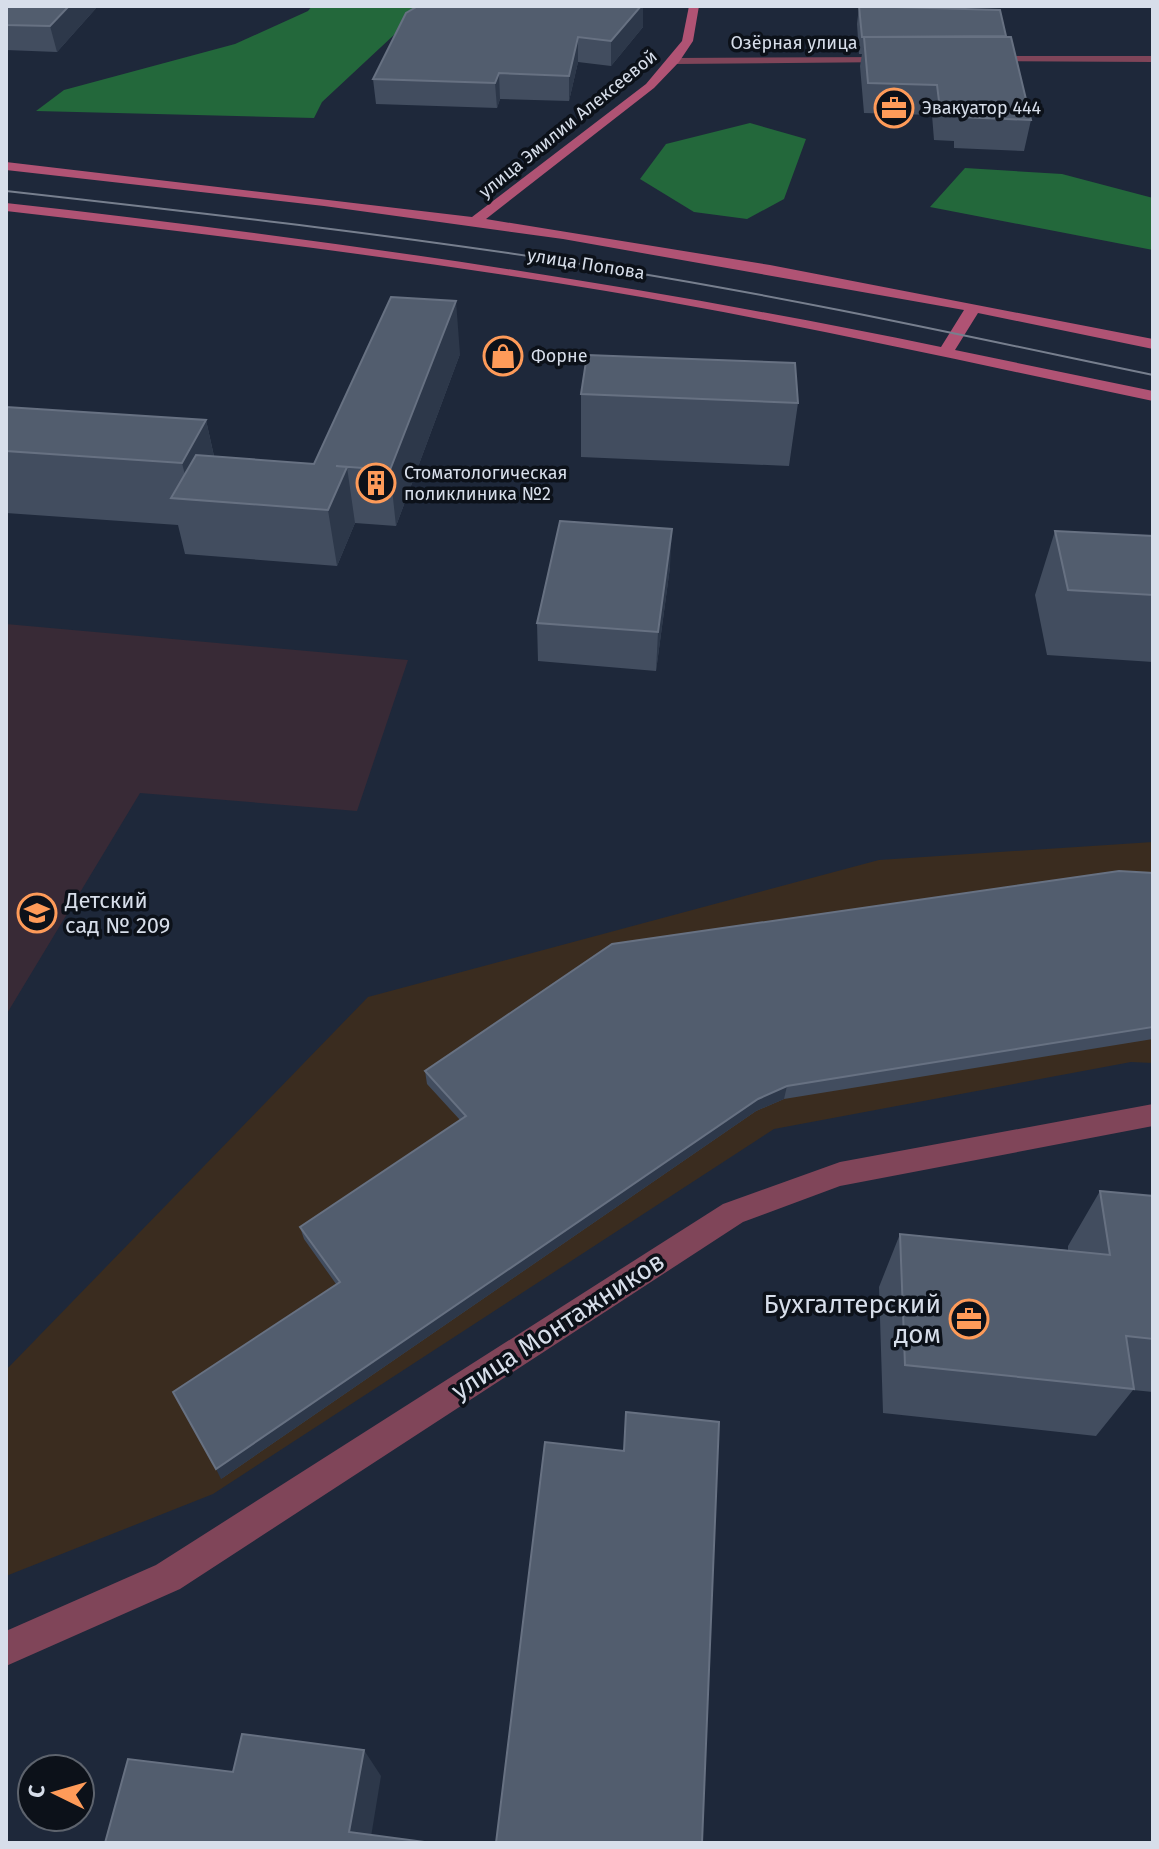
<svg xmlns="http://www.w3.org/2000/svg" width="1159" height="1849" viewBox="0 0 1159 1849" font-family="'Fira Sans',sans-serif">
<rect width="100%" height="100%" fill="#1e283a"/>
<path fill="#3a2c1f" d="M1153,842v221l-22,-1 -357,67 -561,365 -207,82v-206l362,-373 511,-137z"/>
<path fill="#382a36" d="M6,624l402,36 -51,151 -217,-18 -134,222z"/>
<path fill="#23683b" d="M312,6h113l-103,96 -8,16 -278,-7 28,-21 171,-46 73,-33z
M750,123l56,16 -22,60 -37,20 -53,-7 -54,-33 26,-35z
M965,168l97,6 91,24v52l-223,-43z"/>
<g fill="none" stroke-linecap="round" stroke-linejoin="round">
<path fill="#804559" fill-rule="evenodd" d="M983,56h170v6l-174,-1v-4z
M891,57l6,3 -2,2 -220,2 -6,-3 6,-3z
M1153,1104v22l-313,60 -97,36 -563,367 -174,77v-35l150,-66 567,-361 117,-42z"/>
<path fill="#b05374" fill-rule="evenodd" d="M689,6h10l-6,35 -14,21 -25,26 -168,131 284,46 383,74v10l-175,-36 -23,37 198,41v10c-182,-38 -363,-79 -547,-110 -199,-33 -399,-57 -600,-80v-8c314,35 626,80 935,144l23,-37 -401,-71 -239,-33 -318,-36v-8l466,55 174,-133 36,-43z"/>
<path stroke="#777f8e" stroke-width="2" d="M6,191c205,23 409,46 612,79 180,29 357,68 535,105"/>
</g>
<path fill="#424d5f" d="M6,6h92l-41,46 -51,-2z
M859,6l35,1v-1h37l-4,2 79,29 25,83 -7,31 -70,-3v-7l-20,-1 -2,-25 -68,-2 -4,-47 2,-12h-3l-2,-30z
M406,13l237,14 -32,39 -33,-4 -9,39 -69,-2 -3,9 -121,-4 -3,-25z
M460,354l-64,172 -41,-3 -18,43 -152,-12 -7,-29 -172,-12v-106l200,13 8,36 100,8z
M581,394l217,9 -9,63 -208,-9z
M1055,531l98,5v126l-106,-7 -12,-60z
M670,567l-14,104 -118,-10 -1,-38z
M1153,873v166l-369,60 -28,12 -535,368 115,-195 -32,-45 -4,-12 160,-107 -33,-36 -2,-13z
M1100,1191l53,5v196l-20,-2 -37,46 -213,-23 -4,-126 21,-53 168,16v-4z"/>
<path fill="#2d384a" d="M69,6h29l-41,46 -7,-26z
M641,6h2v21l-32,39v-25z
M912,6h19l-32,17z
M578,37v25l-9,39v-25z
M499,73l1,26 -3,9 -2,-25z
M456,301l4,53 -64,172 -6,-56z
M206,420l14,64 -29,15 -9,-36z
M347,467l8,56 -18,43 -9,-56z
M672,529l-2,38 -14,104 2,-39z
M787,1086l-3,13 -28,12 -535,368 -5,-10 542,-370z
M364,1750l17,26 -11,67 -21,-11z"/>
<path fill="#525d6e" stroke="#677182" stroke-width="2" d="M6,6h63l-19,20 -44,-1z
M418,6h223l-30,35 -33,-4 -9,39 -70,-3 -4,10 -122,-4 33,-66z
M859,6l141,4 6,26 -144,1z
M864,37h147l20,83 -71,-3v-7l-20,-1 -3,-24 -69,-2z
M391,297l65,4 -66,169 -54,-4 11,1 -19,43 -157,-12 25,-43 118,9z
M587,355l208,8 3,40 -217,-9z
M6,407l200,13 -24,43 -176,-12z
M560,521l112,8 -14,103 -121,-9z
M1055,531l98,5v59l-85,-5z
M1119,871l34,2v154l-366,59 -29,13 -542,370 -43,-77 167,-110 -40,-55 166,-111 -41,-45 187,-127z
M1100,1191l53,5v143l-27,-3 8,53 -229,-24 -5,-131 210,21z
M626,1412l93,10 -17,421h-206l49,-401 79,9z
M242,1734l122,16 -15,82 83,11h-327l23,-84 105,13z"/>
<defs>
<symbol id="office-ring" viewBox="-11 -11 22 22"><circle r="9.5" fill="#0c1119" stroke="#fe9b59" stroke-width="1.5"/><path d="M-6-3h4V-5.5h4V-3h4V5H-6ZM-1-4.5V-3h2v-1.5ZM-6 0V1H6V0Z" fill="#fe9b59"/></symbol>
<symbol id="shop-ring" viewBox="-11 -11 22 22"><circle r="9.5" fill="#0c1119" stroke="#fe9b59" stroke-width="1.5"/><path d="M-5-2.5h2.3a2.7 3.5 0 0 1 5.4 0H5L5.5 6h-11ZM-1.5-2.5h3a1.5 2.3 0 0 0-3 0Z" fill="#fe9b59"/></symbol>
<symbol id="building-ring" viewBox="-11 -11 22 22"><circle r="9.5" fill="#0c1119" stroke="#fe9b59" stroke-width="1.5"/><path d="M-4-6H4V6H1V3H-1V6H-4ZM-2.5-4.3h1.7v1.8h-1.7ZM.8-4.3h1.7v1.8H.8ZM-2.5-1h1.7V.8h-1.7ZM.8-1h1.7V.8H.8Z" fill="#fe9b59"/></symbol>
<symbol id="school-ring" viewBox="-11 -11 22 22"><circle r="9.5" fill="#0c1119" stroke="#fe9b59" stroke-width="1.5"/><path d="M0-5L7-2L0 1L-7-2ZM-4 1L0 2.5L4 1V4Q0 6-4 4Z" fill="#fe9b59"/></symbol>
</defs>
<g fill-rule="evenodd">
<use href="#office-ring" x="872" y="86" width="44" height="44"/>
<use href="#shop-ring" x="481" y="334" width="44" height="44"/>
<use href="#building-ring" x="354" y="461" width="44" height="44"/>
<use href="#school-ring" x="15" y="891" width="44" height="44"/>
<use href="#office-ring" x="947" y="1297" width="44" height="44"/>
</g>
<g text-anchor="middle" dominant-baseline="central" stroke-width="7" stroke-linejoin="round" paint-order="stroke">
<g font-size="18" fill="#d7deea" stroke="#0c1119">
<text x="794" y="43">Озёрная улица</text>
<text transform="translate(568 124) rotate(-39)">улица Эмилии Алексеевой</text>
<text transform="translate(586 264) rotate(9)">улица Попова</text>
</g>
<g font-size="18" fill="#d7deea" stroke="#0c1119" text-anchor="start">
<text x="922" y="108">Эвакуатор 444</text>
<text x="531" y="356">Форне</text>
<text x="404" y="473">Стоматологическая<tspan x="404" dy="21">поликлиника №2</tspan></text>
</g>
<g font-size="22" fill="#d7deea" stroke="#0c1119" text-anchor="start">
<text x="65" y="900">Детский<tspan x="65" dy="25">сад № 209</tspan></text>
</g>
<g font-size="26" fill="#d7deea" stroke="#0c1119" text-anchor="end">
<text x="941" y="1304">Бухгалтерский<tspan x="941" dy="30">дом</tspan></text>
</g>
<g font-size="26" fill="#d7deea" stroke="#0c1119">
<text transform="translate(558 1326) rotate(-33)">улица Монтажников</text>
</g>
</g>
<rect width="1159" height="1849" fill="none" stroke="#d7deea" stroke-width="16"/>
<g transform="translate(56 1793) rotate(275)"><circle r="38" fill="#0c1119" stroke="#5d636d" stroke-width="2"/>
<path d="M0-6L14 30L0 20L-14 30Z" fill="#fe9b59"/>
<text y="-12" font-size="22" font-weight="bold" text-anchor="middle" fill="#d7deea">С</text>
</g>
</svg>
